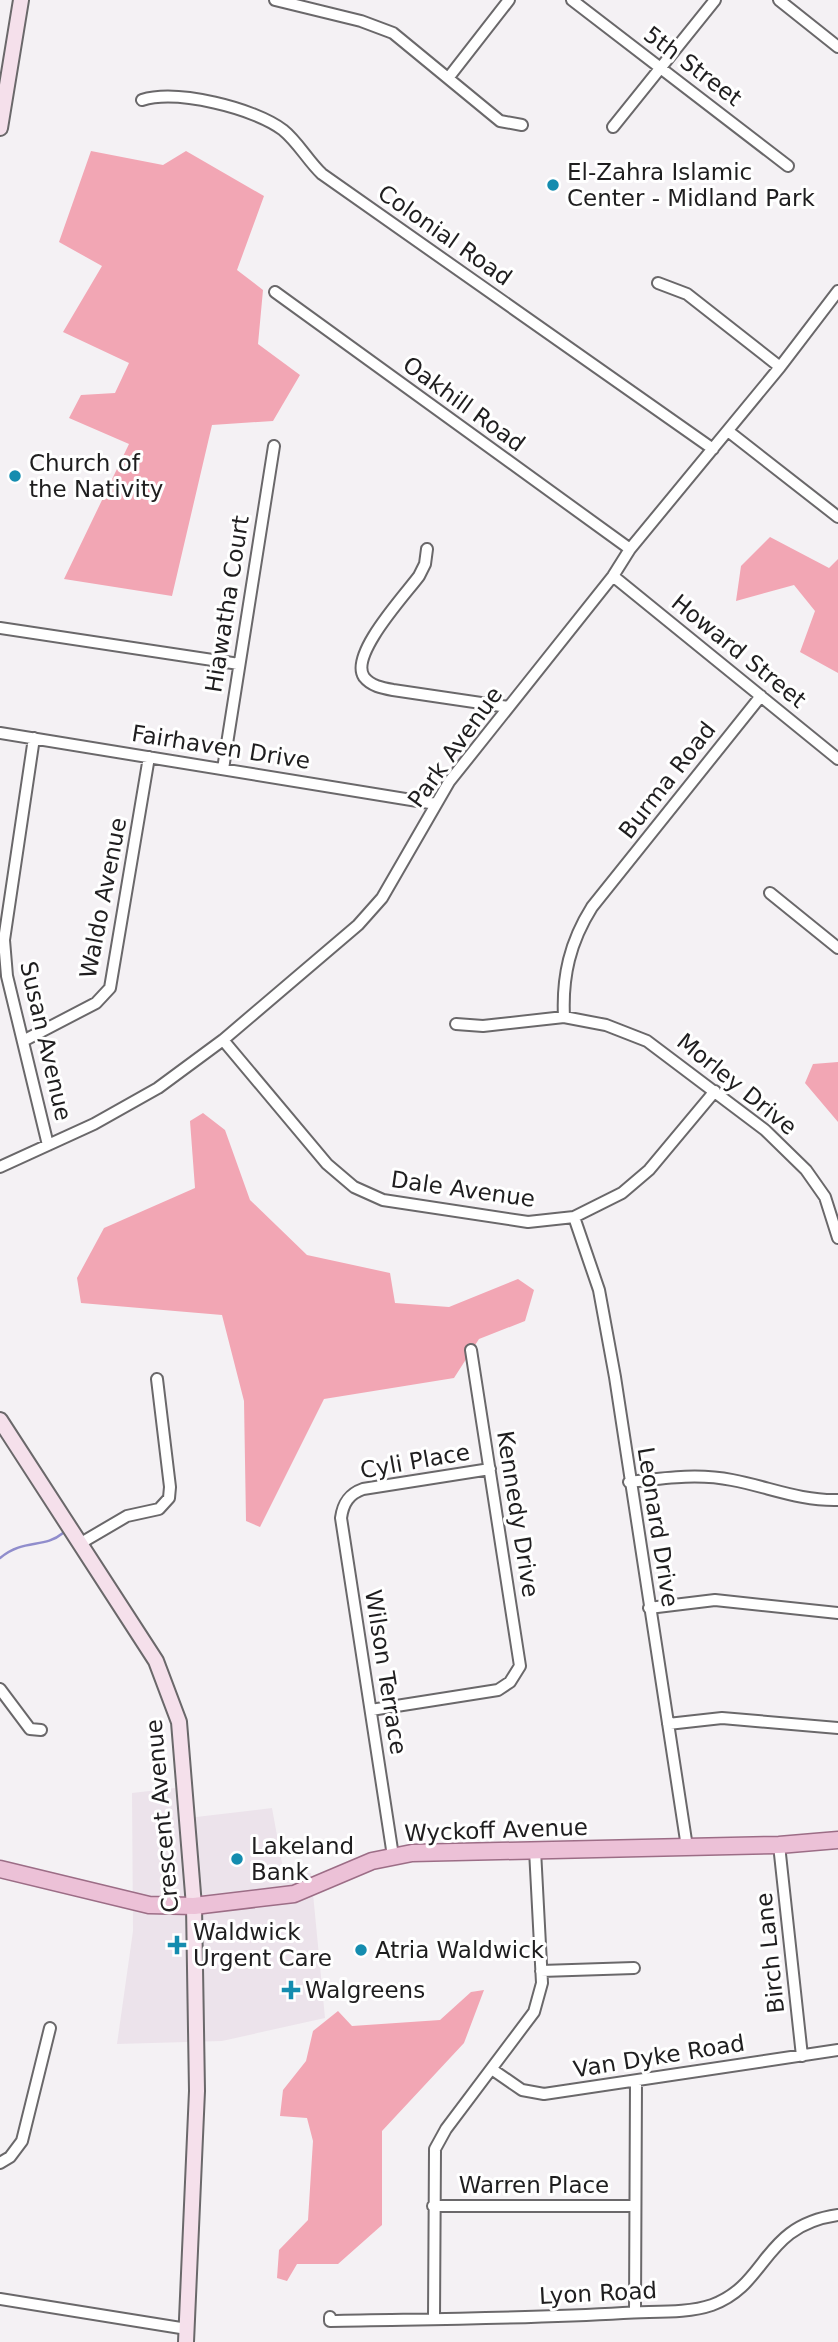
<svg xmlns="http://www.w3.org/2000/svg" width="838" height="2342" viewBox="0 0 838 2342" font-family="'DejaVu Sans',sans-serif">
<rect width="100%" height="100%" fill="#f4f1f4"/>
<path fill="#ece3eb" d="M175,1788l4,31 93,-11 12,66 27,-1 14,145 -103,23 -105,3 16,-113 -1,-138z"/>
<path fill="#f2a6b4" d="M91,151l72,14 23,-14 78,45 -27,74 26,20 -5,54 42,31 -27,46 -61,4 -40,171 -108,-17 65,-135 -60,-26 12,-23 34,-2 14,-30 -66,-31 39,-66 -43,-24z
M770,537l59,31 9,-9v114l-38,-21 15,-41 -21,-26 -58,16 5,-35z
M838,1062v60l-33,-39 8,-19z
M203,1113l22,17 25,70 57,55 83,18 5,30 54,4 69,-28 16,11 -9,31 -46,18 -25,39 -130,21 -64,128 -14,-6 -2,-120 -22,-86 -141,-12 -4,-25 27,-50 91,-40 -5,-67z
M484,1990l-20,53 -82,88v94l-44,39h-41l-10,17 -10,-3 2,-28 29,-30 5,-79 -6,-23 -27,-2 3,-26 23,-29 7,-30 25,-20 14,15 88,-6 31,-28z"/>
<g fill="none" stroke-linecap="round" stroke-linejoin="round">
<path stroke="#908dcc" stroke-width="2.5" d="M0,1558c24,-20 44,-9 63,-25"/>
<defs>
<path id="minor" d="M275,0l86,21 32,12 107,88 22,4
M572,0l216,166
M779,0l59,47
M449,77l60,-77
M142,100c35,-11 112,8 141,30 15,12 25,31 39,44l391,275
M613,127l102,-127
M658,283l29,11 93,73
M275,292l355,257
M728,431l110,86
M427,549l-2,15 -6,12c-14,19 -70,79 -55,101 7,9 18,11 29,13l115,17
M613,576l225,183
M0,628l239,36
M0,733l436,71
M34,738l-30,202 3,36 41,169
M223,769l51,-323
M770,893l68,55
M564,1017c-2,-41 6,-75 28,-110l169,-211
M456,1024l27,2 81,-9 42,8 41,16 118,89 41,40 19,27 13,41
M223,1040l104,124 27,23 29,13 145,22 46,-5 48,-24 27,-23 66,-79
M23,1041l73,-38 14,-15 39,-231
M0,1167l94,-43 64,-36 65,-48 135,-115 24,-27 67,-116 164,-206 17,-27 150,-182 58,-76
M574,1217l25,73 16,87 72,470
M629,1482c35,-4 69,-9 103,-2 37,7 68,21 106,20
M81,1543l46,-27 32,-7 10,-11 1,-11 -13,-108
M649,1608l66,-8 123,13
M0,1689l30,40 11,1
M371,1710l127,-20 12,-8 10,-16 -49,-316
M668,1724l54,-6 116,10
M779,1845l23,211
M393,1856l-52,-338c2,-15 8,-24 22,-29l127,-20
M541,1971l93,-3
M493,2070l29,20 22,4 294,-44
M0,2163l10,-6 12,-16 28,-113
M433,2206h202
M0,2299l187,30
M635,2312l1,-231
M330,2317v4c97,-2 195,-2 293,-8 28,-2 63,1 89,-8 57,-21 49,-79 126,-90
M434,2319l1,-170 11,-20 88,-117 8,-29 -7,-133"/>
<path id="secondary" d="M0,128l21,-128
M0,1420l156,241 23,61 15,184 3,185 -11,251"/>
<path id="primary" d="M0,1869l149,36 45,1 100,-12 78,-33 40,-8 367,-8 59,-5"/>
</defs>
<use href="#minor" stroke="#6a686a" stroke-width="14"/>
<use href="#secondary" stroke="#6a686a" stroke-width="18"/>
<use href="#primary" stroke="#9c6d86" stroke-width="19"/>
<use href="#minor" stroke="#fff" stroke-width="10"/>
<use href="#secondary" stroke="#f5e0eb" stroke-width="14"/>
<use href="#primary" stroke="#ecc1d7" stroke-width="16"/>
</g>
<g fill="#148caf" stroke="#fff" stroke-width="2.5">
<circle cx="553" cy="185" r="7"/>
<circle cx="15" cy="476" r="7"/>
<circle cx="237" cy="1859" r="7"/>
<path d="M173.5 1934.5h7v7h7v7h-7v7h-7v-7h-7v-7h7z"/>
<circle cx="361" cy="1950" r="7"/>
<path d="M287.5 1979.5h7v7h7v7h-7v7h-7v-7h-7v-7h7z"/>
</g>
<g text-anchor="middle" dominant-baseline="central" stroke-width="6" stroke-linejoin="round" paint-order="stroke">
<g font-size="23" fill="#1f1e1f" stroke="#fff">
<text transform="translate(693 66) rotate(37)">5th Street</text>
<text transform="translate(445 235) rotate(35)">Colonial Road</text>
<text transform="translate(464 404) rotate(36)">Oakhill Road</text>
<text transform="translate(227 604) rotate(-81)">Hiawatha Court</text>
<text transform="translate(739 651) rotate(39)">Howard Street</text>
<text transform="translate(221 747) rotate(9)">Fairhaven Drive</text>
<text transform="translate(455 747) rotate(-54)">Park Avenue</text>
<text transform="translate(667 780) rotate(-52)">Burma Road</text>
<text transform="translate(103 898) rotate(-79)">Waldo Avenue</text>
<text transform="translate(46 1041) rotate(77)">Susan Avenue</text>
<text transform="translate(737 1084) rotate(39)">Morley Drive</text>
<text transform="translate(463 1189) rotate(8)">Dale Avenue</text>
<text transform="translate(415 1461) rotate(-10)">Cyli Place</text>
<text transform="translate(518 1514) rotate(81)">Kennedy Drive</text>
<text transform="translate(658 1527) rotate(81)">Leonard Drive</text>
<text transform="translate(386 1672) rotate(81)">Wilson Terrace</text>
<text transform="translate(162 1816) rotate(-95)">Crescent Avenue</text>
<text transform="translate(496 1830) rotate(-2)">Wyckoff Avenue</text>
<text transform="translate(770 1953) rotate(-96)">Birch Lane</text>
<text transform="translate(659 2056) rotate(-9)">Van Dyke Road</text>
<text x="534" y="2185">Warren Place</text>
<text transform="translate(598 2293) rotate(-3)">Lyon Road</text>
</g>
<g font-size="23" fill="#1f1e1f" stroke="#fff" text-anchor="start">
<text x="567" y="172">El-Zahra Islamic<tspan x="567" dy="26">Center - Midland Park</tspan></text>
<text x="29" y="463">Church of<tspan x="29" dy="26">the Nativity</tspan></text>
<text x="251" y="1846">Lakeland<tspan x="251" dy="26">Bank</tspan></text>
<text x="193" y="1932">Waldwick<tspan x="193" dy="26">Urgent Care</tspan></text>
<text x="375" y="1950">Atria Waldwick</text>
<text x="305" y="1990">Walgreens</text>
</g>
</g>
</svg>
